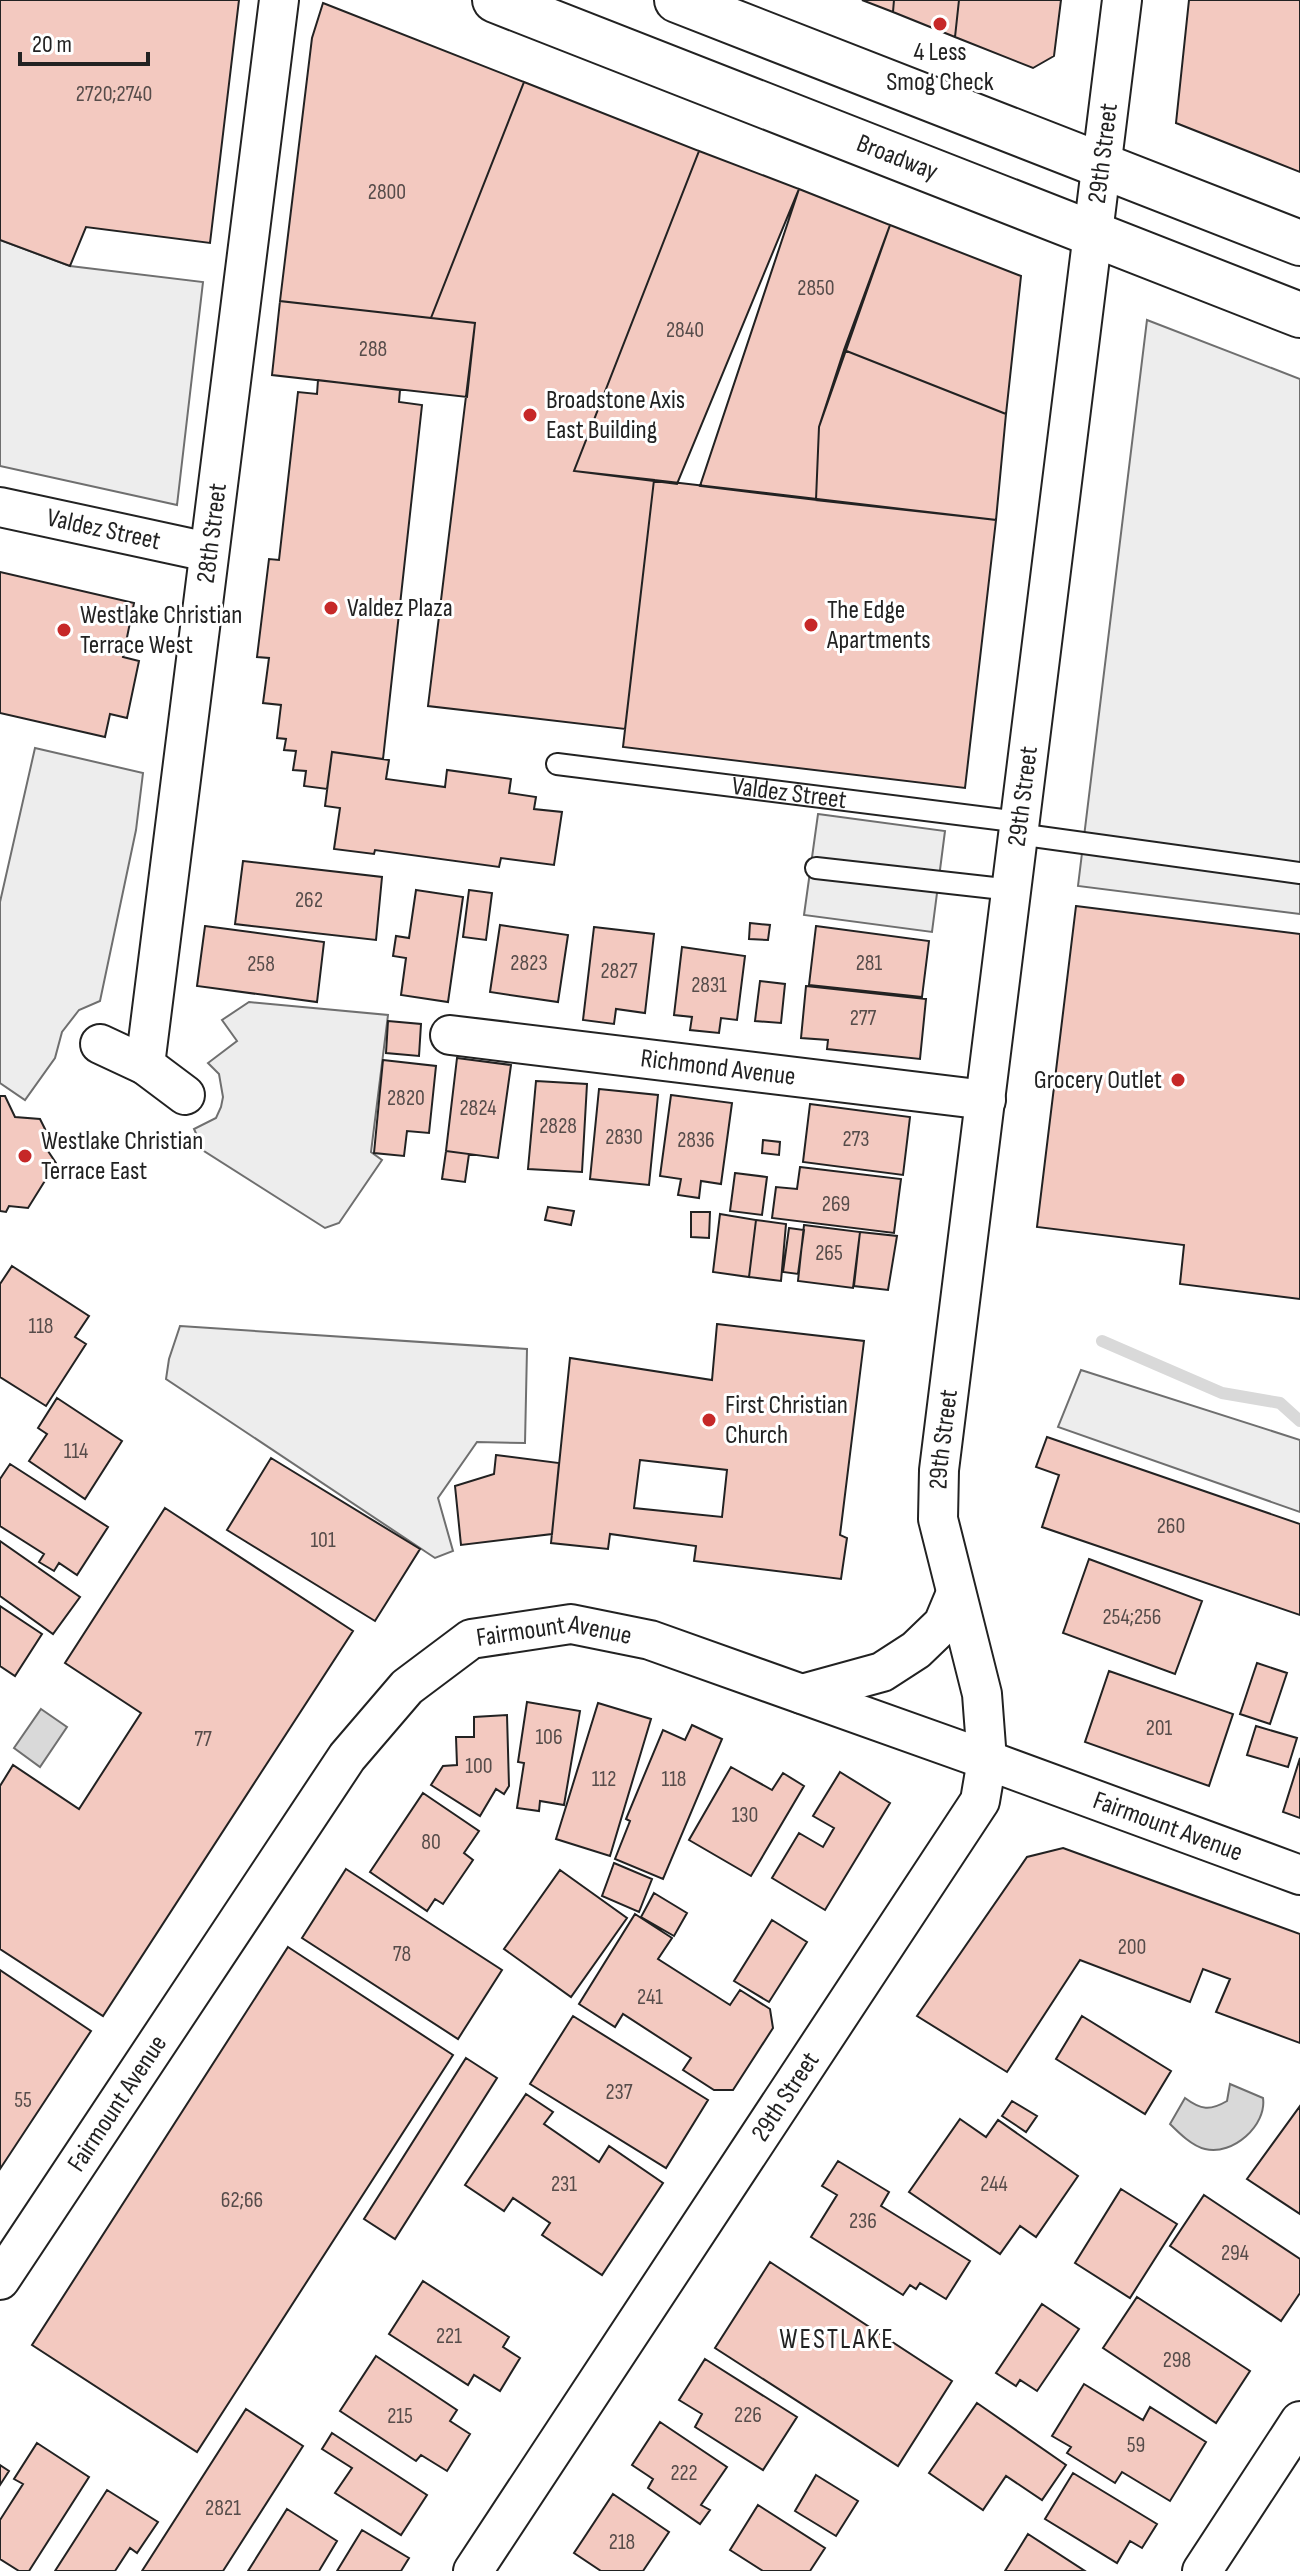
<svg xmlns="http://www.w3.org/2000/svg" width="1300" height="2571" viewBox="0 0 1300 2571" font-family="'Sofia Sans Condensed',sans-serif">
<rect width="100%" height="100%" fill="#fff"/>
<path fill="#ededed" stroke="#6f6f6f" stroke-width="2" d="M0,240l70,26 133,16 -26,223 -177,-39z
M1147,320l153,59v535l-222,-28z
M35,748l108,25 -7,57 -36,171 -21,9 -17,22 -7,26 -30,42 -25,-17v-181z
M818,814l127,17 -13,101 -128,-17z
M249,1002l139,13 -17,137 11,8 -43,63 -14,5 -121,-77 -10,-22 22,-11 5,-11 2,-10 -4,-23 -11,-11 29,-22 -15,-21z
M180,1326l347,23 -2,94 -48,-1 -39,56 15,53 -18,7 -269,-179 3,-20z
M1081,1370l219,70v72l-242,-85z"/>
<path fill="#d9d9d9" stroke="#6f6f6f" stroke-width="2" d="M41,1709l26,18 -27,40 -26,-19z
M1230,2084l33,14c4,27 -30,58 -58,51 -13,-3 -26,-16 -35,-25l15,-26c16,12 25,13 42,3z"/>
<g fill="none" stroke-linecap="round" stroke-linejoin="round">
<path stroke="#d9d9d9" stroke-width="12" d="M1102,1341l120,52 58,10 20,18"/>
</g>
<path fill="#f3c9c0" stroke="#222" stroke-width="2" fill-rule="evenodd" d="M0,0h239l-29,243 -124,-16 -16,39 -70,-26z
M862,0h32l-1,12z
M894,0h65l-4,37 -62,-25z
M959,0h102l-7,56 -21,12 -78,-31z
M1189,0h111v172l-124,-49z
M323,3l201,79 -93,236 -151,-17 32,-263z
M524,82l175,69 -125,320 80,9 -29,249 -197,-23 47,-383 -44,-5z
M699,151l100,38 -122,295 -103,-13z
M799,189l91,36 -71,202 -3,73 -116,-14z
M890,225l131,51 -15,138 -162,-64z
M280,301l195,22 -8,74 -195,-22z
M844,350l162,64 -10,106 -180,-20 3,-73z
M318,380l82,10 -1,12 23,3 -39,354 -51,-7 -5,37 -23,-3 2,-15 -13,-1 3,-19 -12,-1 2,-11 -9,-1 4,-33 -18,-2 6,-45 -12,-1 12,-98 10,1 19,-168 19,2z
M654,480l342,40 -31,268 -342,-41z
M0,572l134,31 -11,54 16,4 -12,57 -17,-4 -5,23 -105,-24z
M332,752l57,8 -3,19 59,8 2,-17 64,9 -2,14 27,4 -2,12 28,3 -8,53 -53,-7 -2,9 -124,-17 -1,4 -40,-5 6,-41 -15,-2z
M243,861l139,16 -6,63 -141,-16z
M416,890l47,7 -15,105 -47,-7 5,-37 -13,-2 3,-20 13,2z
M469,890l23,3 -6,47 -23,-3z
M1076,906l224,28v365l-120,-15 4,-39 -147,-18z
M750,923l20,2 -2,15 -19,-1z
M500,925l68,10 -10,67 -68,-10z
M205,926l119,16 -7,60 -120,-16z
M816,926l113,15 -7,56 -113,-12z
M594,927l60,7 -9,79 -29,-4 -2,15 -31,-4z
M682,947l63,9 -8,64 -16,-2 -2,15 -29,-3 2,-13 -18,-2z
M760,981l25,3 -4,39 -26,-2z
M806,986l120,13 -6,60 -93,-10 1,-9 -27,-2z
M388,1021l33,3 -2,32 -33,-3z
M457,1058l54,7 -13,93 -52,-7z
M383,1060l53,6 -7,67 -22,-2 -3,25 -30,-3z
M536,1081l51,3 -5,88 -54,-3z
M599,1089l59,6 -9,90 -59,-6z
M671,1095l61,8 -11,81 -20,-3 -2,17 -21,-3 3,-16 -21,-3z
M0,1096h5l10,21 25,2 11,22 -5,7 10,15 -28,45 -19,-2 -3,6 -6,-1z
M810,1104l100,13 -7,58 -100,-13z
M763,1140l17,2 -1,13 -17,-2z
M446,1151l23,3 -4,28 -23,-3z
M800,1167l101,12 -7,54 -122,-15 4,-31 21,2z
M735,1173l32,4 -5,38 -32,-4z
M548,1207l26,4 -3,14 -26,-5z
M691,1212h19l-1,26 -18,-1z
M720,1214l36,6 -7,57 -36,-5z
M756,1220l30,4 -5,57 -32,-4z
M804,1225l56,7 -7,56 -55,-7z
M789,1228l15,2 -6,44 -15,-2z
M860,1232l37,4 -9,54 -34,-4z
M12,1266l77,50 -14,21 11,7 -40,62 -46,-29v-93z
M717,1324l147,17 -24,194 7,3 -6,41 -147,-18 2,-15 -86,-12 -2,15 -57,-6 19,-185 142,22zM640,1460l87,10 -5,47 -88,-9z
M57,1398l65,43 -37,58 -56,-38 18,-27 -9,-6z
M1047,1437l253,87v91l-258,-88 17,-52 -23,-8z
M496,1455l63,8 -7,71 -91,11 -6,-59 39,-12z
M271,1458l149,91 -45,72 -148,-91z
M10,1464l98,63 -31,48 -18,-12 -5,8 -15,-9 5,-8 -44,-28v-47z
M165,1508l188,123 -250,385 -103,-67v-163l13,-21 66,44 62,-96 -76,-50z
M0,1541l80,56 -27,37 -53,-38z
M1089,1559l113,42 -27,73 -112,-41z
M0,1606l42,28 -27,42 -15,-10z
M1257,1663l30,10 -17,51 -30,-10z
M1109,1671l124,43 -24,72 -124,-44z
M527,1702l53,9 -16,94 -24,-4 -1,10 -22,-3 7,-45 -6,-1z
M598,1703l53,16 -41,137 -54,-17z
M507,1715l2,71 -5,8 -8,-5 -16,27 -49,-31 12,-19 14,-1 -1,-28h18v-20z
M692,1725l30,14 -59,140 -48,-20 15,-38 -4,-2 37,-89 22,10z
M1256,1726l41,12 -9,29 -41,-12z
M1300,1758v60l-17,-6z
M731,1767l41,23 11,-17 21,13 -53,90 -62,-36z
M840,1772l50,31 -65,107 -53,-32 27,-45 24,14 11,-19 -21,-12z
M423,1793l56,38 -15,22 9,7 -30,44 -8,-5 -8,12 -57,-39z
M1063,1848l237,86v109l-84,-31 14,-33 -27,-10 -13,33 -110,-42 -73,112 -90,-56 110,-159z
M614,1863l38,16 -13,33 -37,-16z
M346,1869l156,101 -44,69 -156,-101z
M560,1870l67,48 -56,79 -67,-48z
M654,1893l33,20 -13,23 -33,-19z
M635,1914l37,24 -14,21 72,46 10,-15 30,19 3,19 -40,62h-19l-31,-20 8,-12 -68,-44 -8,13 -36,-23z
M772,1920l35,22 -38,60 -35,-21z
M288,1947l165,108 -256,397 -165,-107z
M0,1970l91,61 -91,138z
M573,2016l135,84 -42,68 -136,-84z
M1082,2016l89,55 -26,43 -89,-55z
M466,2058l31,20 -102,161 -31,-20z
M526,2094l27,18 -9,12 55,38 10,-16 54,37 -61,92 -60,-40 8,-12 -37,-25 -9,13 -39,-26z
M1012,2101l25,15 -11,16 -24,-16z
M1300,2106v108l-53,-35z
M960,2119l26,18 12,-17 80,56 -42,61 -16,-11 -20,28 -91,-62z
M838,2161l51,31 -8,14 89,55 -24,38 -26,-16 -4,6 -6,-4 -7,10 -92,-58 26,-42 -15,-9z
M1121,2189l56,35 -47,74 -55,-35z
M1204,2195l96,64v34l-19,28 -111,-75z
M770,2262l182,119 -54,85 -183,-118z
M423,2281l86,56 -6,10 17,11 -20,33 -26,-16 -6,10 -79,-51z
M1137,2297l113,74 -34,52 -113,-75z
M1042,2304l37,25 -42,62 -17,-11 -4,6 -20,-13z
M376,2356l81,54 -7,11 20,13 -23,37 -26,-16 -5,6 -76,-50z
M705,2359l92,58 -34,53 -68,-43 7,-13 -23,-14z
M1084,2384l59,36 7,-13 56,35 -36,59 -48,-29 -7,11 -48,-30 4,-6 -19,-11z
M977,2403l89,62 -24,35 -36,-24 -23,34 -54,-37z
M246,2409l57,37 -80,125h-81z
M660,2422l67,45 -26,38 9,5 -10,14 -52,-36 5,-9 -21,-14z
M332,2433l95,62 -26,40 -66,-42 17,-25 -30,-19z
M37,2443l52,34 -60,94h-10l-19,-12v-39l23,-36 -9,-5z
M0,2465l9,6 -9,14z
M1073,2473l84,51 -15,24 -12,-7 -13,22 -72,-44z
M816,2475l42,26 -22,35 -41,-25z
M107,2490l51,32 -21,31 -7,-5 -15,23h-60z
M613,2494l56,38 -26,39h-42l-27,-18z
M758,2505l67,43 -15,23h-47l-33,-21z
M287,2509l50,32 -18,30h-71z
M362,2530l47,28 -8,13h-64z
M1028,2534l57,37h-80z"/>
<g fill="none" stroke-linecap="round" stroke-linejoin="round">
<defs>
<g id="lane">
<path id="s1" d="M557,764l463,58"/>
<path d="M1018,834l282,39"/>
<path d="M816,868l196,22"/>
</g>
<g id="street">
<path id="s2" d="M0,507l208,45"/>
<path id="s3" d="M450,1035l536,65"/>
<path d="M100,1044l45,21 40,30"/>
<path id="s4" d="M145,1065l134,-1065"/>
<path d="M802,1694l80,-22 34,-22 27,-26 13,-31"/>
<path id="s5" d="M0,2280l347,-523 60,-70 64,-48 100,-15 79,16 337,120 313,115"/>
<path id="s6" d="M473,2571l507,-770 7,-41 -5,-66 -44,-175 1,-49 183,-1470"/>
<path d="M1202,2571l98,-150"/>
</g>
<g id="primary">
<path id="s7" d="M495,0l805,315"/>
<path d="M677,0l623,243"/>
</g>
</defs>
<use href="#lane" stroke="#222" stroke-width="24"/>
<use href="#street" stroke="#222" stroke-width="42"/>
<use href="#primary" stroke="#222" stroke-width="48"/>
<use href="#lane" stroke="#fff" stroke-width="20"/>
<use href="#street" stroke="#fff" stroke-width="38"/>
<use href="#primary" stroke="#fff" stroke-width="44"/>
</g>
<g fill="#c62828" stroke="#fff" stroke-width="3">
<circle cx="940" cy="24" r="8"/>
<circle cx="530" cy="415" r="8"/>
<circle cx="331" cy="608" r="8"/>
<circle cx="811" cy="625" r="8"/>
<circle cx="64" cy="630" r="8"/>
<circle cx="1178" cy="1080" r="8"/>
<circle cx="25" cy="1156" r="8"/>
<circle cx="709" cy="1420" r="8"/>
</g>
<g text-anchor="middle" dominant-baseline="central" stroke-width="6" stroke-linejoin="round" paint-order="stroke">
<g font-size="22" fill="#564c4a">
<text x="114" y="94">2720;2740</text>
<text x="387" y="192">2800</text>
<text x="816" y="288">2850</text>
<text x="685" y="330">2840</text>
<text x="373" y="349">288</text>
<text x="309" y="900">262</text>
<text x="529" y="963">2823</text>
<text x="869" y="963">281</text>
<text x="261" y="964">258</text>
<text x="619" y="971">2827</text>
<text x="709" y="985">2831</text>
<text x="863" y="1018">277</text>
<text x="406" y="1098">2820</text>
<text x="478" y="1108">2824</text>
<text x="558" y="1126">2828</text>
<text x="624" y="1137">2830</text>
<text x="856" y="1139">273</text>
<text x="696" y="1140">2836</text>
<text x="836" y="1204">269</text>
<text x="829" y="1253">265</text>
<text x="41" y="1326">118</text>
<text x="76" y="1451">114</text>
<text x="1171" y="1526">260</text>
<text x="323" y="1540">101</text>
<text x="1132" y="1617">254;256</text>
<text x="1159" y="1728">201</text>
<text x="549" y="1737">106</text>
<text x="203" y="1739">77</text>
<text x="479" y="1766">100</text>
<text x="604" y="1779">112</text>
<text x="674" y="1779">118</text>
<text x="745" y="1815">130</text>
<text x="431" y="1842">80</text>
<text x="1132" y="1947">200</text>
<text x="402" y="1954">78</text>
<text x="650" y="1997">241</text>
<text x="619" y="2092">237</text>
<text x="23" y="2100">55</text>
<text x="564" y="2184">231</text>
<text x="994" y="2184">244</text>
<text x="242" y="2200">62;66</text>
<text x="863" y="2221">236</text>
<text x="1235" y="2253">294</text>
<text x="449" y="2336">221</text>
<text x="1177" y="2360">298</text>
<text x="748" y="2415">226</text>
<text x="400" y="2416">215</text>
<text x="1136" y="2445">59</text>
<text x="684" y="2473">222</text>
<text x="223" y="2508">2821</text>
<text x="622" y="2542">218</text>
</g>
<g font-size="26" fill="#222" stroke="#fff" text-anchor="start">
<text x="940" y="52" text-anchor="middle">4 Less<tspan x="940" dy="30">Smog Check</tspan></text>
<text x="546" y="400">Broadstone Axis<tspan x="546" dy="30">East Building</tspan></text>
<text x="347" y="608">Valdez Plaza</text>
<text x="827" y="610">The Edge<tspan x="827" dy="30">Apartments</tspan></text>
<text x="80" y="615">Westlake Christian<tspan x="80" dy="30">Terrace West</tspan></text>
<text x="1162" y="1080" text-anchor="end">Grocery Outlet</text>
<text x="41" y="1141">Westlake Christian<tspan x="41" dy="30">Terrace East</tspan></text>
<text x="725" y="1405">First Christian<tspan x="725" dy="30">Church</tspan></text>
</g>
<g font-size="26" fill="#222" stroke="#fff">
<text stroke="none"><textPath href="#s6" startOffset="2586">29th Street</textPath></text>
<text stroke="none"><textPath href="#s7" startOffset="432">Broadway</textPath></text>
<text stroke="none"><textPath href="#s2" startOffset="106">Valdez Street</textPath></text>
<text stroke="none"><textPath href="#s4" startOffset="536">28th Street</textPath></text>
<text stroke="none"><textPath href="#s1" startOffset="234">Valdez Street</textPath></text>
<text stroke="none"><textPath href="#s6" startOffset="1938">29th Street</textPath></text>
<text stroke="none"><textPath href="#s3" startOffset="270">Richmond Avenue</textPath></text>
<text stroke="none"><textPath href="#s6" startOffset="1290">29th Street</textPath></text>
<text stroke="none"><textPath href="#s5" startOffset="884">Fairmount Avenue</textPath></text>
<text stroke="none"><textPath href="#s5" startOffset="1532">Fairmount Avenue</textPath></text>
<text stroke="none"><textPath href="#s6" startOffset="568">29th Street</textPath></text>
<text stroke="none"><textPath href="#s5" startOffset="212">Fairmount Avenue</textPath></text>
</g>
<g font-size="28" letter-spacing="2" fill="#222" stroke="#fff">
<text x="837" y="2339">WESTLAKE</text>
</g>
</g>
<path d="M20 52v12h128v-12" fill="none" stroke="#222222" stroke-width="4"/>
<text x="32" y="52" font-size="24" fill="#222222" stroke="#ffffff" stroke-width="6" paint-order="stroke">20 m</text>
</svg>
